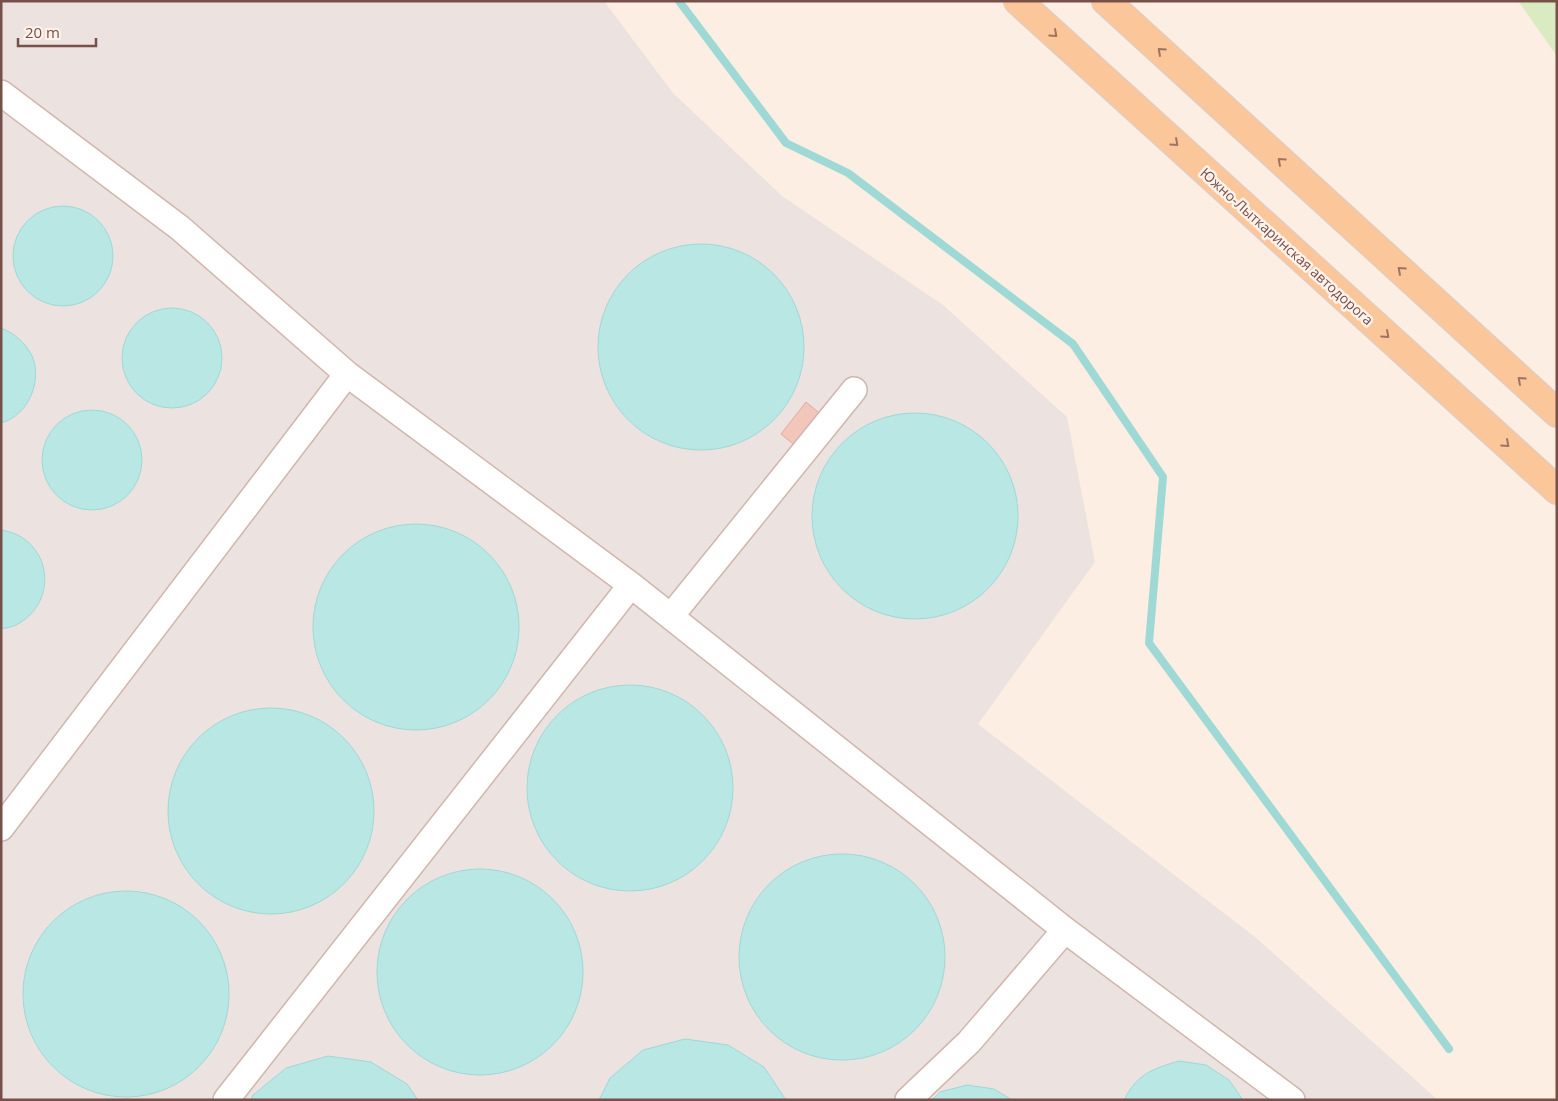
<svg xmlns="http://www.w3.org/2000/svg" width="1558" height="1101" viewBox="0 0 1558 1101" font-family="'Open Sans',sans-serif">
<rect width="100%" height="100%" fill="#fdeee4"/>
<path fill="#ece2df" d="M1,1h603l69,92 109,103 161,109 124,112 28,145 -117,162 277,213 183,163h-1437z"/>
<path fill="#daebc2" d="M1518,1h39v55z"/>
<path fill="#b8e7e4" stroke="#9ed9d6" d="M13 256a50 50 0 1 1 100 0a50 50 0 1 1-100 0Z
M598 347a103 103 0 1 1 206 0a103 103 0 1 1-206 0Z
M122 358a50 50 0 1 1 100 0a50 50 0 1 1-100 0Z
M1,328c13,5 25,15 31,28 11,25 -4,60 -31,67z
M42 460a50 50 0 1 1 100 0a50 50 0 1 1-100 0Z
M812 516a103 103 0 1 1 206 0a103 103 0 1 1-206 0Z
M313 627a103 103 0 1 1 206 0a103 103 0 1 1-206 0Z
M1,530c50,7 60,72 15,95 -4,2 -10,3 -15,4z
M527 788a103 103 0 1 1 206 0a103 103 0 1 1-206 0Z
M168 811a103 103 0 1 1 206 0a103 103 0 1 1-206 0Z
M739 957a103 103 0 1 1 206 0a103 103 0 1 1-206 0Z
M377 972a103 103 0 1 1 206 0a103 103 0 1 1-206 0Z
M23 994a103 103 0 1 1 206 0a103 103 0 1 1-206 0Z
M685,1039l43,6 36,22 22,33h-187l11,-22 33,-28z
M328,1056l43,6 36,22 11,16h-167l2,-5 33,-27z
M1179,1061l27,4 23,15 14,20h-119c13,-26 28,-31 55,-39z
M967,1085l27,4 18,11h-80l8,-8z"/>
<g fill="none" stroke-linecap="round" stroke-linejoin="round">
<path stroke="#9ed9d6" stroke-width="8" d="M679,1l107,142 62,30 225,171 90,133 -14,166 300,406"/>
</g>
<path fill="#f3c6bb" stroke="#e6a99b" d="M806,402l17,14 -25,32 -17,-14z"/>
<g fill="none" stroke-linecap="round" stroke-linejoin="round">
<defs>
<path id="minor" d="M1,93l179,135 167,146
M671,616l183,-226
M1,828l346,-454 284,211 434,345 227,170
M226,1100l405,-515
M908,1100l61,-58 96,-112"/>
<path id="major" d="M1018,1l539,489
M1106,1l451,412"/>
</defs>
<use href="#minor" stroke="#d0b6ad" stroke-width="28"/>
<use href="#major" stroke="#d9cecc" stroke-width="30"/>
<use href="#minor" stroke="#fff" stroke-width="25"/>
<use href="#major" stroke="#fcc69b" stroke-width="28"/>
</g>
<defs><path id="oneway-chevron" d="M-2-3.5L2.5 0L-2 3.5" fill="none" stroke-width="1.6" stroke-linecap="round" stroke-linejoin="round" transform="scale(1.25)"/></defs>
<g stroke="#9e7362">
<use href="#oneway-chevron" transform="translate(1054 34) rotate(42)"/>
<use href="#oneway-chevron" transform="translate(1161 51) rotate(-138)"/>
<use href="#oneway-chevron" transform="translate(1175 143) rotate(42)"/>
<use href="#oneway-chevron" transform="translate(1281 161) rotate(-138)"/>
<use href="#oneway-chevron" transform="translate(1401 270) rotate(-138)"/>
<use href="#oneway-chevron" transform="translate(1386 335) rotate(42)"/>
<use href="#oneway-chevron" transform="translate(1521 380) rotate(-138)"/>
<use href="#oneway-chevron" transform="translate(1506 444) rotate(42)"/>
</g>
<g text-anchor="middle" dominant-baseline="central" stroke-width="5" stroke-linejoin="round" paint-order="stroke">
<g font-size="14" fill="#765049" stroke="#fff3eb">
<text transform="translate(1287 246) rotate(42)">Южно-Лыткаринская автодорога</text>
</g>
</g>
<rect width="1558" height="1101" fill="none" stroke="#765049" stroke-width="5"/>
<path d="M18 38v8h78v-8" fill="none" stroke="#765049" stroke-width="2.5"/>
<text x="25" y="38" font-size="15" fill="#765049" stroke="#fff3eb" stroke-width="4" paint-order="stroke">20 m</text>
</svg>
